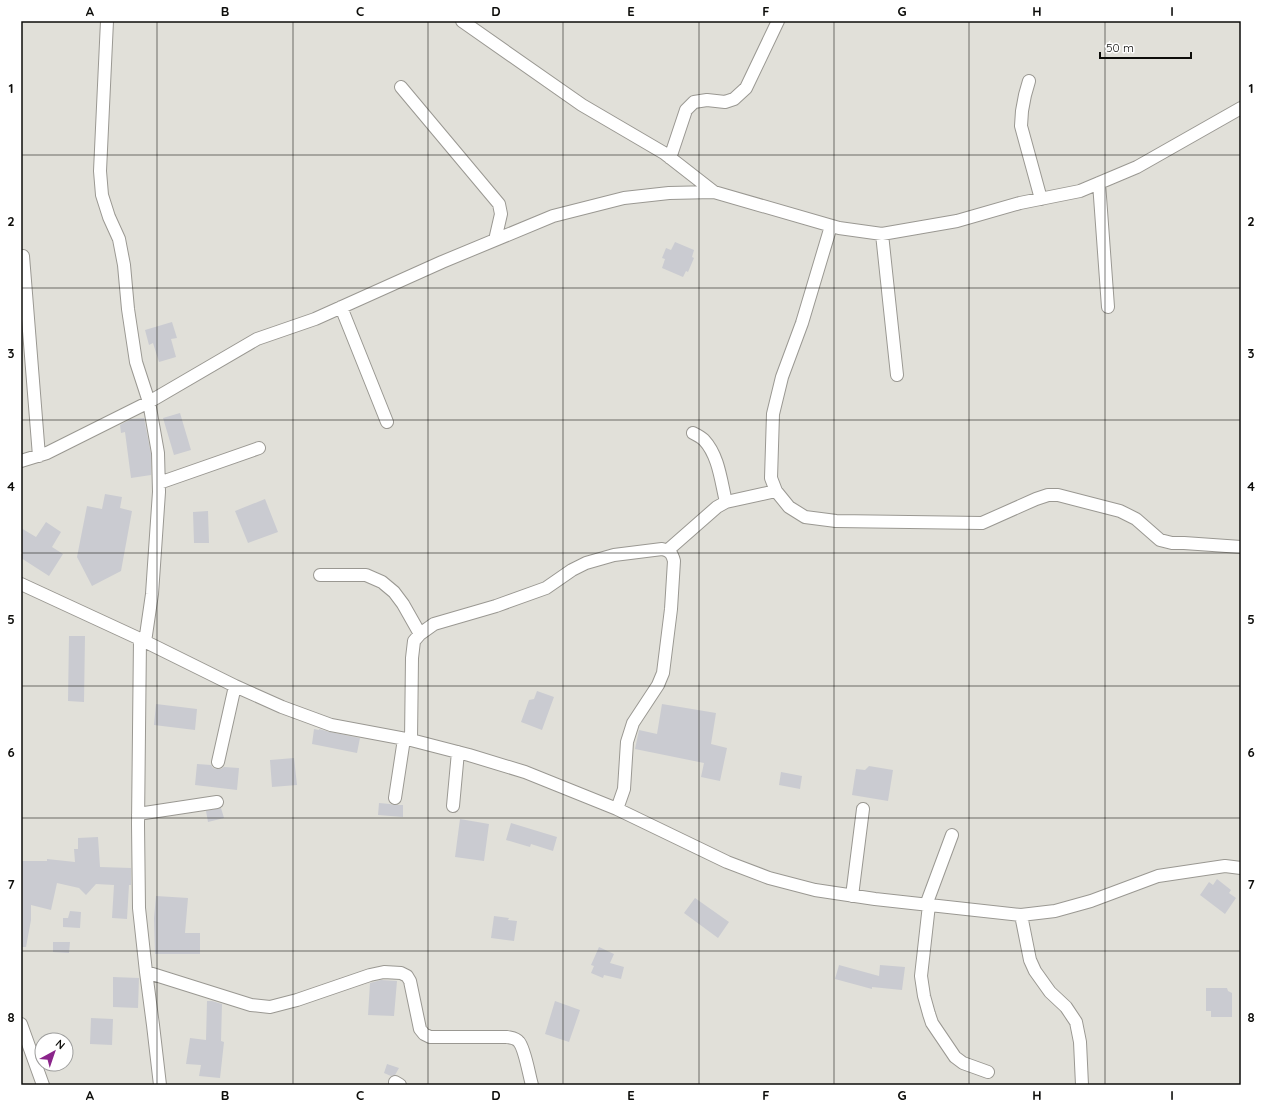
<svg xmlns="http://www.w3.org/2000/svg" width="1262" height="1106" viewBox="0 0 1262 1106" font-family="Quicksand,sans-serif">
<rect width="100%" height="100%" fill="#e1e0d9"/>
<path fill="#cacbd1" d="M675,242l19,8 -2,7 2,1 -6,14 -2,-1 -3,6 -21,-9 3,-9 -3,-1 4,-10 5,2z
M172,322l5,16 -6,1 5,18 -17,5 -6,-19 -4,2 -4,-15z
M180,413l11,37 -17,5 -11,-37z
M144,418l7,36v21l-20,3 -6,-46 -4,1 -1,-8 11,-6z
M105,494l17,3 -2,11 12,3 -11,60 -29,15 -15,-29 10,-51 15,3z
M265,499l13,33 -30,11 -13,-32z
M208,511l1,32h-15l-1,-31z
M46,522l15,10 -9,15 11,7 -14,22 -28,-18v-30l15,9z
M69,636h16l-1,66 -16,-1z
M537,691l17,6 -12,33 -21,-8 8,-22 5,-1z
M156,704l41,5 -2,21 -41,-5z
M662,704l54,9 -5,31 16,4 -7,33 -19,-4 3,-14 -69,-14 4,-19 18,4z
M314,729l5,1v-1l11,3 30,6 -3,15 -45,-9z
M294,758l3,27 -25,2 -2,-27z
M197,764l14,1 2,3 4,1h4l3,-2 15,1 -2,22 -42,-5z
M869,766l24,4 -5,31 -36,-6 4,-26 9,1z
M781,772l21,4 -2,13 -21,-4z
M379,803l11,1 4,1h9v12l-25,-2z
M221,808l3,10 -16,4 -2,-11z
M460,819l29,5 -5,37 -29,-4z
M511,823l46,14 -4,14 -22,-7 -1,3 -24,-7z
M98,837l2,30 31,1v17h-2l-2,34 -15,-1 2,-33 -18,-1 -10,11 -7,-7 -22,-5 -6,27 -20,-5v15l-5,27h-5v-86h26v-2l28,3 -1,-13h4v-11z
M1217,879l14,11 -2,3 7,5 -11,16 -25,-19 9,-13 4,3z
M156,896l32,2 -3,35h15v21h-45l-1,-36z
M695,898l34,24 -11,16 -34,-25z
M70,911l11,1 -1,16 -17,-1v-9h5z
M494,916l15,2 -1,2 9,1 -3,20 -23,-3z
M53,942h17l-1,11 -16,-1z
M599,947l15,7 -4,9 14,4 -3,12 -17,-4 -1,3 -12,-5 3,-7 -3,-1z
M839,965l40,11 1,-11 25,2 -3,23 -30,-3v2l-37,-10z
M113,977l26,1 -1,30 -25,-1z
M381,980l16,1 -3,35 -26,-1 2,-32z
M1206,988h21l1,3 4,2v24h-21v-6h-5z
M207,1001h5l10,3 -1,37 3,1 -4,36 -21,-2 2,-11 -15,-1 4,-26 16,2z
M555,1001l25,9 -11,32 -24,-8z
M91,1018l22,1 -1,26 -22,-1z
M387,1064l12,4 -4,7 -4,1 -7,-3z"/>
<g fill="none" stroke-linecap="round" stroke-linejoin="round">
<defs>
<path id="minor" d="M107,21l-7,150 2,24 7,22 10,22 5,26 4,44 8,53 13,40 9,51 1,39 -7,102 -7,48
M462,21l120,84 82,48 50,39
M1029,81l-4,14 -3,16 -1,15 20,73
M401,87l98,117 2,10 -6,26
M670,158l16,-48 8,-8 13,-2 18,2 9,-3 12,-11 32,-67
M1099,183l9,124
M831,226l-29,97 -20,54 -9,37 -2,64 5,13 13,16 16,10 31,4 146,2 54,-24 12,-4h10l62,16 16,8 24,21 12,3h12l57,4
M882,234l15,141
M23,256l16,200
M341,307l46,115
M693,433c4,2 8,4 11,7 15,16 17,42 22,62
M21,461l26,-8 102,-51 108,-63 58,-20 127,-57 111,-46 71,-18 45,-5 45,-1 125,36 43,6 75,-13 63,-18 60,-12 57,-24 104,-59
M159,483l100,-35
M668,550l49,-43 9,-5 50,-11
M320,575h46l16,7 12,10 9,12 17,30
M21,584l119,55 95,47 47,21 49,18 80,15 58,15 56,17 92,37 110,53 42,16 46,12 60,9 146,16 34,-4 36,-10 67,-25 67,-10 16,2
M140,639l-2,185 1,84 7,64 7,53 7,60
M411,740l1,-82 2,-17 6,-7 14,-10 62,-18 50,-18 26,-18 14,-7 28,-8 48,-6c8,2 10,4 12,12l-3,48 -8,64 -5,12 -25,38 -6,19 -3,47 -7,20
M218,762l17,-76
M395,798l9,-59
M453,806l5,-54
M138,814l79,-12
M852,896l11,-87
M926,905l26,-70
M929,905l-8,71 3,20 5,18 3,9 23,34 8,6 25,9
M1021,915l9,45 5,11 15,21 16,15 10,15 4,20 2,43
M146,972l105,33 19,2 27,-7 73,-25 14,-3 17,1 6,3 3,5 10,48 4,5 6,3h77c5,1 9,1 12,5 6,7 10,33 13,43
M21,1024l22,61
M395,1082l5,3"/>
</defs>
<use href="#minor" stroke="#9a9892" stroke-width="14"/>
<use href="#minor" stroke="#fff" stroke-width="12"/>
</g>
<path fill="none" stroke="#0d0d0a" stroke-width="1" stroke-opacity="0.55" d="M157,21v1064M293,21v1064M428,21v1064M563,21v1064M699,21v1064M834,21v1064M969,21v1064M1105,21v1064M21,155h1220M21,288h1220M21,420h1220M21,553h1220M21,686h1220M21,818h1220M21,951h1220"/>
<rect width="1262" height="1106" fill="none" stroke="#ffffff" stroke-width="44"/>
<g transform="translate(54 1052) rotate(40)"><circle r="19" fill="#ffffff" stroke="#9e9e9d"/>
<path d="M0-3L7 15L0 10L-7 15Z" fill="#8b258b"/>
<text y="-6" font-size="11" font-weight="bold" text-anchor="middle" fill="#0d0d0a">N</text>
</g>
<path d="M1100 52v6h91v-6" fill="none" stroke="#0d0d0a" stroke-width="2"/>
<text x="1106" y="52" font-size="12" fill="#0d0d0a" stroke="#ffffff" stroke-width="3" paint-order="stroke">50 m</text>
<rect x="22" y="22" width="1218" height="1062" fill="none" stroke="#0d0d0a" stroke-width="1.5"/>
<g font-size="13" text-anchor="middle" font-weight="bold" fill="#0d0d0a">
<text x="90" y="16">A</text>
<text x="225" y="16">B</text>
<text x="360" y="16">C</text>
<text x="496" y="16">D</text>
<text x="631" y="16">E</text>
<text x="766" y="16">F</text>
<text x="902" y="16">G</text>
<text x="1037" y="16">H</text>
<text x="1172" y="16">I</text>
<text x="11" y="93">1</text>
<text x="1251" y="93">1</text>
<text x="11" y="226">2</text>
<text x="1251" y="226">2</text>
<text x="11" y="358">3</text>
<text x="1251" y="358">3</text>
<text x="11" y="491">4</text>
<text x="1251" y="491">4</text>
<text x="11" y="624">5</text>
<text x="1251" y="624">5</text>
<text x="11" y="757">6</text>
<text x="1251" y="757">6</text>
<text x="11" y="889">7</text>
<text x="1251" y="889">7</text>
<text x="11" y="1022">8</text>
<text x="1251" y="1022">8</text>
<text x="90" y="1100">A</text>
<text x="225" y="1100">B</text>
<text x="360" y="1100">C</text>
<text x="496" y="1100">D</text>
<text x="631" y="1100">E</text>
<text x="766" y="1100">F</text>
<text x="902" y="1100">G</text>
<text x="1037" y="1100">H</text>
<text x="1172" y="1100">I</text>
</g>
</svg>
